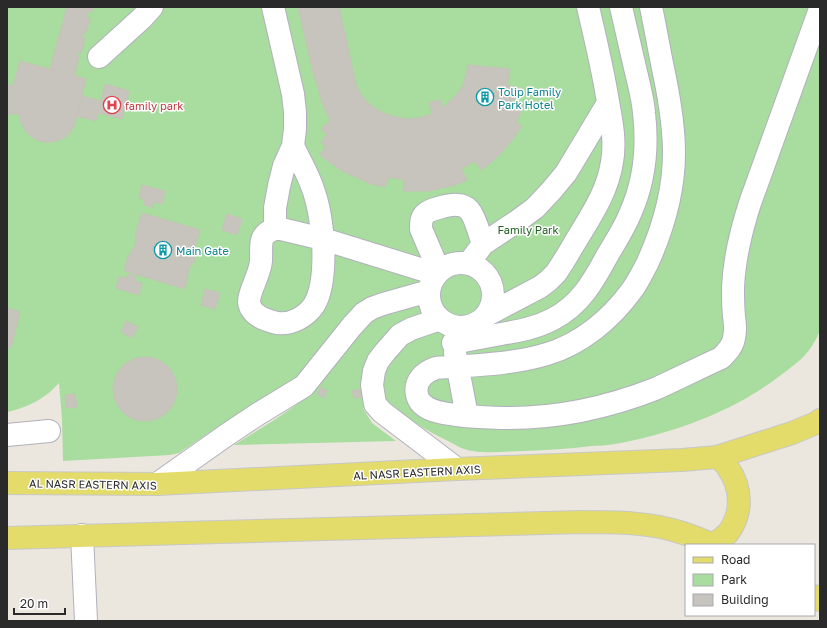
<svg xmlns="http://www.w3.org/2000/svg" width="827" height="628" viewBox="0 0 827 628" font-family="'Golos Text',sans-serif">
<rect width="100%" height="100%" fill="#ebe7de"/>
<path fill="#a9dc9f" d="M7,7h813v323c-9,23 -20,31 -39,45 -46,36 -109,59 -166,69 -8,1 -16,2 -24,2 -23,3 -45,4 -67,5 -16,0 -36,3 -51,0 -10,-1 -17,-6 -25,-10 -23,-11 -42,-23 -60,-40l-25,7 9,15 24,18 -162,4c27,-17 54,-32 78,-53l-18,-12 -78,48 -37,25 -9,2 -107,6 -1,-42 -3,-36c-3,3 -6,6 -9,9 -12,10 -28,17 -43,20z"/>
<path fill="#c6c4bd" stroke="#c6c3b7" d="M67,7h26l-1,5 -4,-1 -1,6 3,2 -4,14 -3,-1 -1,5 3,1 -4,15 -3,-1 -1,4 2,1 -5,19 -24,-7z
M298,7h41l17,78 4,8 7,9 9,7 10,5 10,3 11,2 11,-1 11,-3 3,-1 -3,-12 12,-2 1,8 8,-7 7,-7 6,-9 3,-10 2,-10 42,4 -3,16 12,3 -6,15 10,3 -7,17 6,3 -9,13 -9,11 -11,11 -12,9 -6,-9 -14,8 6,11 -12,5 -26,6h-26l1,-11 -15,-3 -4,10 -14,-3 -27,-12 -12,-8 -12,-9 6,-9 -5,-3 6,-9 -6,-5 9,-9 -7,-15 -10,-33z
M20,61l66,18 -11,45 -4,7 -5,6 -7,3 -8,2h-8l-7,-2 -7,-5 -5,-6 -3,-7 -2,-8h-12v-30l6,2z
M105,84l24,7 -7,28 -24,-6 -2,8 -19,-5 5,-20 19,5z
M142,185l23,6 -3,13 -8,-2 -1,5 -9,-2 1,-6 -6,-1z
M142,213l58,17 -6,21 1,4v5l-3,5 -3,3 -4,21 -60,-18v-6l2,-6 8,-14 1,-4 -1,-7z
M227,214l15,5 -5,16 -15,-5z
M128,274l8,2 -1,5 7,2 -3,12 -23,-7 3,-11 7,1z
M205,289l15,4 -5,16 -14,-4z
M7,308l13,4 -9,36 -4,-1z
M126,321l12,6 -6,11 -11,-6z
M113 389a32 32 0 1 1 64 0a32 32 0 1 1-64 0Z
M321,387l6,4 -3,7 -7,-4z
M360,389l1,8 -7,1 -2,-7z
M75,394l2,13 -11,1 -1,-13z"/>
<g fill="none" stroke-linecap="round" stroke-linejoin="round">
<defs>
<path id="minor" d="M273,7l20,87 2,18v17l-2,17 -9,20 -5,20 -4,22v21
M651,7c5,24 9,48 14,71 5,25 9,50 9,75 0,39 -11,76 -27,111 -5,9 -9,18 -15,26 -21,29 -51,54 -85,64 -36,11 -74,11 -111,14 -12,4 -22,13 -19,27 4,18 32,19 47,21 15,1 30,2 45,2 50,0 100,-11 146,-29 22,-10 44,-21 66,-31 6,-6 12,-12 13,-20 2,-8 1,-15 0,-22 -1,-9 -1,-19 -1,-28 1,-29 8,-57 17,-85l70,-194
M99,57l43,-39 10,-11
M293,146c7,15 15,28 20,43 6,16 8,33 10,50l113,35
M275,229h6l42,10c1,19 1,50 -9,66 -8,12 -23,20 -37,18 -5,-1 -10,-3 -15,-5 -6,-3 -12,-8 -13,-16 0,-12 11,-27 12,-41 1,-15 -4,-26 14,-32z
M429 295a32 32 0 1 1 64 0a32 32 0 1 1-64 0Z
M469,263l14,-19 33,-22 19,-14 16,-17 15,-18 42,-70
M439,271l-18,-42c0,-6 0,-11 4,-15 5,-5 26,-10 33,-9 4,0 8,2 11,5 6,6 11,26 14,34
M487,315l53,-28 8,-6 8,-8c9,-13 16,-26 24,-39 14,-23 28,-45 32,-72 4,-22 -1,-43 -5,-66 -5,-30 -12,-59 -19,-89
M440,319l-29,10 -11,6 -15,17 -7,9 -4,10 -2,14 3,19 7,8 75,57
M453,343c16,-3 32,-6 48,-9 18,-3 35,-6 52,-15 27,-14 40,-37 54,-63 8,-14 17,-27 23,-42 14,-31 18,-67 14,-101 -1,-14 -5,-28 -8,-41 -5,-22 -10,-43 -15,-65
M455,353l12,63
M7,435l42,-4
M157,484l68,-48 33,-22 46,-28 48,-60 12,-13 8,-5 11,-4 46,-13
M82,535l4,86"/>
<path id="major" d="M7,483l150,1 300,-15 225,-9 35,-3 75,-24 24,-10 4,-3
M7,538l574,-16c35,0 69,0 102,11 10,3 21,8 31,12
M713,545c5,-4 11,-8 15,-12 15,-20 14,-45 0,-65 -2,-4 -7,-8 -11,-11
M814,596l6,4"/>
</defs>
<use href="#minor" stroke="#b1b1bc" stroke-width="24"/>
<use href="#major" stroke="#c8c8c8" stroke-width="24"/>
<use href="#minor" stroke="#fff" stroke-width="22"/>
<use href="#major" stroke="#e3dc6a" stroke-width="22"/>
</g>
<defs>
<symbol id="building-ring" viewBox="-11 -11 22 22"><circle r="9.5" fill="#fff" stroke="#0f9aa8" stroke-width="1.5"/><path d="M-4-6H4V6H1V3H-1V6H-4ZM-2.5-4.3h1.7v1.8h-1.7ZM.8-4.3h1.7v1.8H.8ZM-2.5-1h1.7V.8h-1.7ZM.8-1h1.7V.8H.8Z" fill="#0f9aa8"/></symbol>
<symbol id="hospital-ring" viewBox="-11 -11 22 22"><circle r="9.5" fill="#fff" stroke="#e0444e" stroke-width="1.5"/><path d="M-5-5h3v3.5h4V-5h3V5h-3V1.5h-4V5h-3Z" fill="#e0444e"/></symbol>
</defs>
<g fill-rule="evenodd">
<use href="#building-ring" x="475" y="87" width="20" height="20"/>
<use href="#hospital-ring" x="102" y="95" width="20" height="20"/>
<use href="#building-ring" x="153" y="240" width="20" height="20"/>
</g>
<g text-anchor="middle" dominant-baseline="central" stroke-width="3" stroke-linejoin="round" paint-order="stroke">
<g font-size="11" fill="#0d838f" stroke="#fff" text-anchor="start">
<text x="498" y="91">Tolip Family<tspan x="498" dy="13">Park Hotel</tspan></text>
<text x="176" y="250">Main Gate</text>
</g>
<g font-size="11" fill="#be3a42" stroke="#fff" text-anchor="start">
<text x="125" y="105">family park</text>
</g>
<g font-size="11" fill="#236021" stroke="#fff">
<text x="528" y="229">Family Park</text>
</g>
<g font-size="11" fill="#2a2a2a" stroke="#fff">
<text transform="translate(417 472) rotate(-3)">AL NASR EASTERN AXIS</text>
<text transform="translate(93 484) rotate(1)">AL NASR EASTERN AXIS</text>
</g>
</g>
<rect width="827" height="628" fill="none" stroke="#2a2a2a" stroke-width="16"/>
<rect x="685" y="544" width="130" height="72" fill="#ffffff" stroke="#aaaaaa"/>
<rect x="693" y="557" width="20" height="6" fill="#e3dc6a" stroke="#aaaaaa"/>
<text x="721" y="564" font-size="12" fill="#2a2a2a">Road</text>
<rect x="693" y="574" width="20" height="12" fill="#a9dc9f" stroke="#aaaaaa"/>
<text x="721" y="584" font-size="12" fill="#2a2a2a">Park</text>
<rect x="693" y="594" width="20" height="12" fill="#c6c4bd" stroke="#aaaaaa"/>
<text x="721" y="604" font-size="12" fill="#2a2a2a">Building</text>
<path d="M14 608v6h51v-6" fill="none" stroke="#2a2a2a" stroke-width="2"/>
<text x="20" y="608" font-size="12" fill="#2a2a2a" stroke="#ffffff" stroke-width="3" paint-order="stroke">20 m</text>
</svg>
